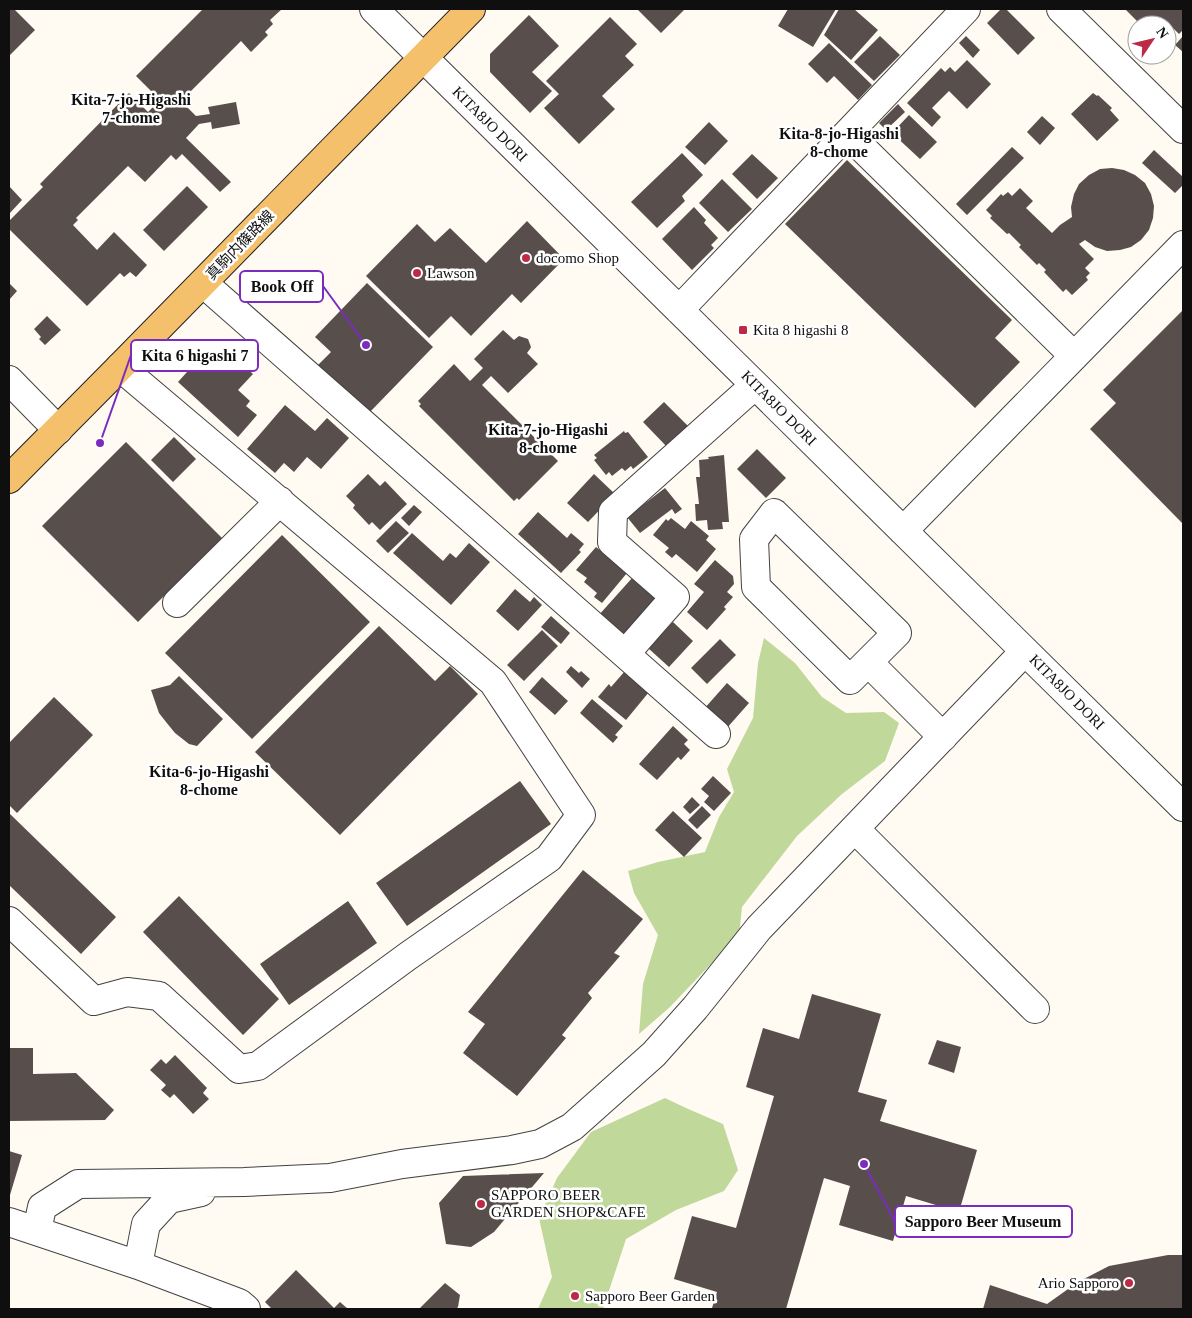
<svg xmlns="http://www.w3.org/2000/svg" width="1192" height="1318" viewBox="0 0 1192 1318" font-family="'Times New Roman','Noto Sans JP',serif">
<rect width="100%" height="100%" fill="#fffaf2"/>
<path fill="#c0d99b" d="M764,638l31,25 27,34 24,16 38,-1 15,11 -14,38 -43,33 -45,42 -55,71 -3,30 -32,31 -37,39 -31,27 4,-50 15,-49 -24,-42 -6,-22 30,-9 47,-10 14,-35 15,-25 -7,-23 26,-51 5,-55z
M665,1098l21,10 37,16 15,46 -14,21 -48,19 -50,29 -23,70h-65l14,-32 -13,-59 18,-40 34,-46z"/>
<path fill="#584f4c" d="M9,9h5l21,21 -26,26z
M203,9h79l-12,11 3,4 -8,8 3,3 -17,17 -10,-11 -60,60 15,15 14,-2 -2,-7 28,-5 4,22 -28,5 -1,-7 -12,2 -13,14 45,44 -11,10 -38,-38 -6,6 -5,-5 -26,27 -17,-16 -52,52 2,2 -5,5 24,25 17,-18 33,33 -11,12 -6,-5 -6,5 -4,-4 -33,33 -78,-77v-8l34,-34 -3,-3 89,-91 19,19 6,-6 3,3 6,-6 -27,-27z
M637,9h48l-24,24z
M788,9h48l-23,38 -35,-21z
M839,9h15l24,21 -27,30 -27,-25z
M1001,9h5l29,29 -17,17 -31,-32z
M1128,9h55l-1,14 1,7 -4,4 -10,-10 -28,1 -15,-15z
M529,15l30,31 -27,26 20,19 -22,22 -40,-41v-18z
M610,17l27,27 -12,12 9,9 -32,31 13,13 -36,35 -35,-36 15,-14 -13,-13z
M1167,33l7,6 -7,7z
M880,36l20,19 -26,26 -20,-19z
M966,36l14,14 -7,8 -14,-15z
M1183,36v16l-8,-7z
M829,43l43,42 -14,15 -24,-24 -7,7 -19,-19z
M967,60l24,24 -24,25 -18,-18 -17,17 9,9 -9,10 -25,-24 34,-35 4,4 5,-5 5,5z
M1093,93l4,3 1,-1 14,13 -2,2 9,10 -22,21 -26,-27z
M898,104l7,8 -19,18 -7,-7z
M909,115l28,27 -17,17 -28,-26z
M1042,116l13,12 -15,17 -13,-13z
M709,122l19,19 -23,24 -20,-18z
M1012,147l12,11 -57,57 -11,-11z
M1154,150l29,27v8l-8,8 -33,-30z
M682,153l21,22 -21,21 3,5 -28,27 -26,-26z
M752,154l26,24 -21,21 -25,-25z
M847,160l165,160 -17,18 25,24 -45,46 -190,-184z
M1112,168l12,2 11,5 10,8 6,11 3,12 -1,12 -4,12 -8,10 -10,7 -11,3 -13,1 -12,-4 -10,-7 -6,4 15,15 -9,9 5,5 -4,4 2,3 -16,15 -6,-6 -3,3 -19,-20 2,-2 -7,-7 -2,2 -18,-18 2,-2 -12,-12 -2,1 -17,-16 2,-2 -6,-6 15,-16 2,2 5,-4 4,4 8,-8 13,13 -7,7 26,25 8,-8 12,-8 -1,-10 3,-13 5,-10 10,-9 11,-6z
M722,179l30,30 -24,23 -29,-29z
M9,186l13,14 -13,14z
M187,186l21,21 -44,44 -21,-21z
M694,207l12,13 -2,3 14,15 -7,7 3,3 -22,22 -30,-31z
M527,221l37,38 -43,44 -9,-9 -41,42 -20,-20 -22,22 -63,-62 51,-52 18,18 15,-14 36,35z
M9,283l8,8 -8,9z
M367,283l66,64 -65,67 -50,-49 13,-13 -16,-15z
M1183,310v214l-93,-95 26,-26 -13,-13z
M47,316l14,14 -16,15 -6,-6 2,-2 -7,-8z
M503,330l11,10 5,-4 9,3 3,8 -1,2 -3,4 11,11 -30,29 -17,-17 -9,9 76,76 -39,39 -2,-2 -3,3 -95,-95 2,-2 -3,-3 36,-37 16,17 13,-13 -9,-9z
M216,340l37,34 -15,16 12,11 -4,5 11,9 -19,22 -60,-55z
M664,402l27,27 -21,21 -27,-28z
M285,405l30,26 12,-13 22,20 -28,31 -14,-12 -13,15 -10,-9 -9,10 -28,-24z
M624,431l1,2 3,-1 20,25 -15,12 -2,-3 -6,5 -3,-3 -10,8 -3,-4 -3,3 -12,-15 3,-2 -3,-3z
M174,437l22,22 -23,23 -22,-22z
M126,442l96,96 -84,84 -96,-96z
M757,449l29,29 -20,20 -29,-29z
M724,455l5,67h-7l1,7 -15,1 -1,-10 -11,1 -1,-17h4l-3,-27h4l-1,-17 10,-1 -1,-2z
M368,474l12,12 5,-5 22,23 -27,26 -8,-8 -3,3 -16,-17 2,-3 -9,-9z
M594,474l21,20 -27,28 -21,-19z
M665,488l17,21 -7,5 -3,-5 -32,24 -13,-16z
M414,505l8,7 -13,14 -8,-8z
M538,512l29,26 4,-5 13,11 -5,6 2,2 -20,21 -43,-39z
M671,518l14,11 6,-8 18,15 -3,4 10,9 -19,23 -21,-18 -4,4 -7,-6 4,-4 -16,-13 13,-16 2,2z
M396,521l13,12 -21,20 -12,-12z
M412,533l31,28 7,-8 6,5 13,-15 21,19 -39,43 -58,-52z
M282,535l88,87 -118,117 -87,-86z
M596,547l31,26 -25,30 -8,-6 3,-4 -13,-11 3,-4 -11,-8z
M715,560l18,16 1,8 -7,8 6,5 -9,10 2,2 -19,21 -20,-18 17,-20 -10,-8z
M633,577l25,23 -35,38 -25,-22z
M515,589l15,13 4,-5 8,8 -24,26 -22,-20z
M551,616l19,17 -9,11 -20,-17z
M673,622l20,19 -24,26 -21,-19z
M379,626l56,55 15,-15 28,28 -138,141 -85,-83z
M542,630l16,16 -34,35 -17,-16z
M720,639l16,16 -29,29 -16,-16z
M571,666l8,7 2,-2 9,8 -8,9 -16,-16z
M625,671l24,21 -23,28 -28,-23 11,-13 2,3z
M179,676l44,43 -26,27 -8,-2 -14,-11 -9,-11 -7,-9 -8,-23 19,-5z
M542,677l26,24 -13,14 -26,-23z
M727,683l22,20 -23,26 -22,-20z
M54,697l39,38 -76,78 -8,-8v-62z
M592,699l31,27 -8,9 3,2 -5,6 -33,-30z
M673,726l15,14 -4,4 6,6 -9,10 -3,-3 -21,23 -18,-16z
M713,776l18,17 -17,18 -10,-9 5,-6 -8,-7z
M520,781l31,43 -144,102 -31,-43z
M692,797l8,8 -10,9 -7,-7z
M702,806l9,9 -14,14 -9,-9z
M673,811l29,27 -18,19 -29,-27z
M9,813l107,104 -35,37 -72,-69z
M583,870l60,49 -29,34 6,3 -32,37 4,5 -30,37 4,3 -49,58 -54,-43 22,-29 -17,-12z
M179,896l100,103 -36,36 -100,-103z
M348,901l29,42 -88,62 -29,-41z
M812,994l69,20 -23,78 29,8 -7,21 97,29 -18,62 -53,-16 -13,45 -54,-16 11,-39 -26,-8 -38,131 -74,-1 5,-16 -43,-13 18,-63 44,12 38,-132 -28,-9 17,-59 36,11z
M937,1040l24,7 -7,26 -26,-9z
M9,1048h24v26l43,-1 38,37 -9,10 -96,1z
M175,1055l32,33 -4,5 6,6 -16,15 -19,-20 -4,4 -9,-8 5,-5 -16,-15 11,-11 5,5z
M9,1151l13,4 -12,40 -1,-1z
M544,1173l-50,59 -23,15 -25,-3 -7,-41 24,-27z
M1168,1255h15v54h-200l7,-24 57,19 31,-22 31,-16z
M296,1270l38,38 6,-6 8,7h-76l-7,-7z
M445,1283l15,12 -2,12 -2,2h-37z"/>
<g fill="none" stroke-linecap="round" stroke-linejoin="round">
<defs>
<path id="minor" d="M374,9l809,798
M1061,9l122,120
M848,134l226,222
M203,283l513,451
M679,310l287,-301
M9,380l49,50
M774,513l123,120 -47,47 -94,-93 -2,-48z
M903,531l280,-286
M177,603l103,-102
M625,654l50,-57 -63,-55 1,-30 142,-127
M868,662l75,75
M855,829l180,180
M9,921l85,80 33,-9 32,4 80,73 19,-3 150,-110 141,-98 32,-43 -88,-133 -373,-315
M9,1222l129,43 101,38 7,6
M37,1231l5,-24 36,-23 166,-2 86,-4 72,-14 110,-14 28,-6 32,-17 82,-73 41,-46 64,-80 266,-277
M138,1265l8,-41 23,-25 32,-7"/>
<path id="major" d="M9,479l111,-112 351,-358"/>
</defs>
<use href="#minor" stroke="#424242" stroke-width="30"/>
<use href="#major" stroke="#202020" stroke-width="30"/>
<use href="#minor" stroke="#fff" stroke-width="28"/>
<use href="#major" stroke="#f5c06c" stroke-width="28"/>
</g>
<g fill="#bc2a46" stroke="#fff" stroke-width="2">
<circle cx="526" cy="258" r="5"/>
<circle cx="417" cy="273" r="5"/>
<rect x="738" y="325" width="10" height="10" rx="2.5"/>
<circle cx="481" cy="1204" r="5"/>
<circle cx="1129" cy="1283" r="5"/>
<circle cx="575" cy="1296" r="5"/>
</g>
<g text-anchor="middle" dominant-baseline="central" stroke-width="5" stroke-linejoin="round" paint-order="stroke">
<g font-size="15" fill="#0f0f0f" stroke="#fff">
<text transform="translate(490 124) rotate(45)">KITA8JO DORI</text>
<text transform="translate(240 245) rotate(-46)">真駒内篠路線</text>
<text transform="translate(779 408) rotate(45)">KITA8JO DORI</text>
<text transform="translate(1067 692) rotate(45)">KITA8JO DORI</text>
</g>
<g font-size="15" fill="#0f0f0f" stroke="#fff" text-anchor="start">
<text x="536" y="258">docomo Shop</text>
<text x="427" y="273">Lawson</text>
<text x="753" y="330">Kita 8 higashi 8</text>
<text x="491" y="1195">SAPPORO BEER<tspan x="491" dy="17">GARDEN SHOP&amp;CAFE</tspan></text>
<text x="1119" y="1283" text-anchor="end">Ario Sapporo</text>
<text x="585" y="1296">Sapporo Beer Garden</text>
</g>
<g font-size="16" font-weight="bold" fill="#0f0f0f" stroke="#fff">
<text x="131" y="99">Kita-7-jo-Higashi<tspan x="131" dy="18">7-chome</tspan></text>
<text x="839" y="133">Kita-8-jo-Higashi<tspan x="839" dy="18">8-chome</tspan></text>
<text x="548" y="429">Kita-7-jo-Higashi<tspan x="548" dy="18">8-chome</tspan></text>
<text x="209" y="771">Kita-6-jo-Higashi<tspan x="209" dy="18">8-chome</tspan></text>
</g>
</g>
<path fill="none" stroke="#7b2cbf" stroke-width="2" d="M366 345L323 286M100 443L131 355M864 1164L895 1222"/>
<g fill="#7b2cbf" stroke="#fff" stroke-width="2">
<circle cx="366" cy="345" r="5"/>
<circle cx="100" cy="443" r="5"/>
<circle cx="864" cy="1164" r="5"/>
</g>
<g fill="#fff" stroke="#7b2cbf" stroke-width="2">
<rect x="240" y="271" width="83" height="31" rx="5"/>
<rect x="131" y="340" width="127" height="31" rx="5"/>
<rect x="895" y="1206" width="177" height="31" rx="5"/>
</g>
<g font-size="16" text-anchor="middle" font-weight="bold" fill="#0f0f0f">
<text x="282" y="292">Book Off</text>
<text x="195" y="361">Kita 6 higashi 7</text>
<text x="983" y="1227">Sapporo Beer Museum</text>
</g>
<rect width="1192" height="1318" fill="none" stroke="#0f0f0f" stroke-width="20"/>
<g transform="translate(1152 40) rotate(55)"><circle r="24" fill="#ffffff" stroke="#9f9f9f"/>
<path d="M0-4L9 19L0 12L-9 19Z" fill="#bc2a46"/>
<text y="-8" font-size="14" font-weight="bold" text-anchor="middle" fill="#0f0f0f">N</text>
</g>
</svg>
